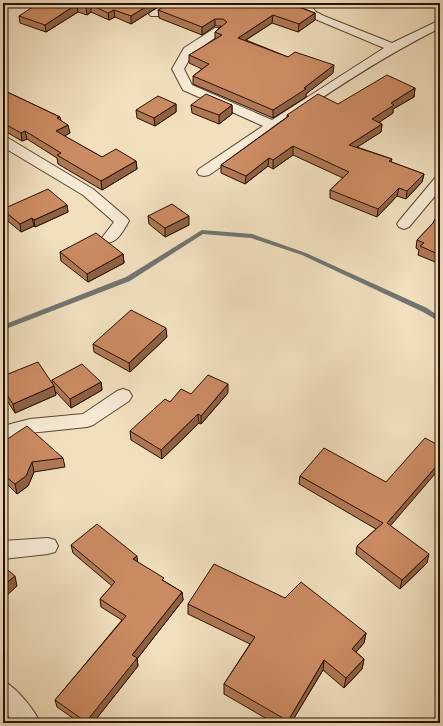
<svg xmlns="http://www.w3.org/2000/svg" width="443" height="726" viewBox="0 0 443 726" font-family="'Sorts Mill Goudy',serif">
<rect width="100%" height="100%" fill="#f1dfbe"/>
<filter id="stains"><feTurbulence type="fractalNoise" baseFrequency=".005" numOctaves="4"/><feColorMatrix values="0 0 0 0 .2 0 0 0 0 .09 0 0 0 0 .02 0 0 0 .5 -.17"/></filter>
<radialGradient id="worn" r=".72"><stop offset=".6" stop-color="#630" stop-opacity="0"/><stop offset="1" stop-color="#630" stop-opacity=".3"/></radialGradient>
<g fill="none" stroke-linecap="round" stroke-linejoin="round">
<path fill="#707571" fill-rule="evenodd" d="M202,230l50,4 54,19 121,55 13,9v5l-17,-10 -121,-57 -51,-17 -48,-4 -73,47 -127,49v-5l123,-48z"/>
<defs>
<path id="minor" d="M26,3h18l19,6 2,2 -6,3 -31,-9z
M167,3h14l-22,13h-8l-2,-2 2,-2z
M297,3h12l7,9 8,4 68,27 48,-23v8c-64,32 -122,71 -180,113 -17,12 -34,22 -51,34l-5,1 -5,-1 -2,-3 2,-3 64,-43 -80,-36 -11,-21 12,-21 31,-20h8l2,2 -2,2 -30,21 -9,16 8,16 80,35 112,-72 -76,-32z
M3,137l5,1 85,51 34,29 2,3c-6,10 -13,25 -26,21l-2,-3 13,-17 -31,-27 -80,-48z
M440,177v13l-31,37 -5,2 -5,-2 -2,-3 2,-3 36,-43z
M123,389l6,2 3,5 -3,5 -36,24 -6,2 -57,6 -27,7v-14l27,-7 53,-5 34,-23z
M48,538l7,2 3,6 -3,6 -7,2 -45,5v-18z
M3,681c13,6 32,29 37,42h-26l-11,-14z"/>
</defs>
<use href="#minor" stroke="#5a4430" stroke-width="2"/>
<use href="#minor" fill="#f6ead5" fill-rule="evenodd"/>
</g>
<path fill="#af7855" stroke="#271000" d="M51,3h113l-33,21 -16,-7 -6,3 -18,-8 -4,3 -9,-3 -32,20 -26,-9 -1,-7 40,-8 3,-1z
M171,3h127v3h-1l18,7v7l-17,12 -26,-9 -26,17 42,17 45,16 -27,21v3l-33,21 -80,-34v-8l9,-7 -13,-6v-8l26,-15v-8l6,-6h-6l-13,9 -43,-17 -1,-8z
M415,88l-1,9 -21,12v4l-14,9 3,2 -1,8 -24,15 35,12 -1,3 33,12 -2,8 -16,17 -9,-3 -20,21 -47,-19v-8l13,-12 -50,-23 -20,14 -5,-3 -23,18 -24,-11v-8l66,-48v-2z
M3,90l57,27 1,3 9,13 -6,3 38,21 34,4 1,8 -35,21 -44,-26 -1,-6 -30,-19 -5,2 -19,-11z
M176,104v8l-21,14 -18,-8 -1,-8z
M191,105h41v9l-13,10 -27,-11z
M67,205l1,7 -33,15 -1,-1 -13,6 -18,-15v-8z
M148,216l41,9 -24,12 -16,-13z
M440,216v48l-22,-9 1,-5 -3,-2 1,-8z
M60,252l63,2 1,9 -36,19 -27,-21z
M167,337l-37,35 -36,-20 -1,-8z
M3,376l49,8v-4l49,2 1,8 -31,18 -16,-17 1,4 -41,18 -12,-19z
M228,393l-27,31 -2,-1 -37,36 -31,-19 -1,-9 40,-29 21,-8z
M3,442l60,16 2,9 -31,5 -6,14 -11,8 -9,-9 -5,3z
M300,476l91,50 36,37 -27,26 -44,-35 1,-8 19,-17 -77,-45z
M71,545l66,17 27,19 18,11 1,8 -46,59 1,7 -45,57h-13l-23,-16 -2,-7 67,-80 -21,-13 -1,-8 12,-13 -39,-33z
M285,598l81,35 -2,10 -8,9 8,7 -2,10 -18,19 -21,-18 -32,53h-17l-50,-29v-10l26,-40 -62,-30v-10z"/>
<path fill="#8e6145" stroke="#271000" d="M152,3h12l-33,21v-8z
M291,3h7v3l-9,5 1,-7z
M77,4l1,8 -32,20 -1,-7z
M91,5v7l-4,3 -1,-8z
M114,10l1,7 -6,3 -1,-7z
M315,13v7l-17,12 1,-8z
M273,15l-1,8 -34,22v-7z
M215,19v7l-13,9v-8z
M334,65l-1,8 -27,21v3l-33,21v-8l31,-22z
M415,88l-1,9 -21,12v4l-22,15 1,-9 19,-16z
M176,104v8l-21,14 -1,-8z
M232,105v9l-13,10v-9z
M382,124l-1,8 -33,21 1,-8z
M68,125l2,8 -13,7 -1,-9z
M25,131l2,8 -5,2 -1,-8z
M293,146v9l-20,14v-9z
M269,158l-1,8 -23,18 1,-8z
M136,161l1,8 -35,21 -1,-9z
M424,174l-2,8 -16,17 1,-8z
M399,188l-2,8 -20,21 1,-8z
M67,205l1,7 -33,15 -1,-7z
M189,216v9l-24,12v-9z
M32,218l2,8 -13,6 -1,-8z
M123,254l1,9 -36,19 -1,-8z
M166,328l1,9 -37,35 -1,-9z
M101,382l1,8 -31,18 -1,-9z
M228,384v9l-27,31v-8z
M54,386l2,9 -41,18 -2,-9z
M198,414l1,9 -37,36 -1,-9z
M32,462l2,10 -6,14 -11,8 -2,-10z
M440,462v6l-54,63 1,-8z
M5,476l3,9 -5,3v-11z
M429,554l-2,9 -27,26 2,-9z
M137,556l1,9 -5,-6z
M15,576l2,10 -14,13v-13z
M182,592l1,8 -46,59 1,7 -45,57h-6l-1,-1 46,-67z
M366,633l-2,10 -14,16 2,-10z
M364,659l-2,10 -18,19 2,-10z
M324,660l-1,10 -32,53h-4l1,-2z"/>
<path fill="#cb8b63" stroke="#271000" d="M39,3l20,5 7,-3v-2h86l-21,13 -17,-6 -6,3 -17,-8 -5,2 -9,-3 -32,21 -26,-9z
M171,3h120l-1,1 25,9 -16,11 -26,-9 -35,23 50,19 7,-5 39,13 -30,23 2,1 -33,21 -80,-34 16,-12 -20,-9 33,-20 -7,-3 12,-10 -4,-3h-8l-13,8 -44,-17z
M387,75l28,13 -24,15 3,2 -22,14 10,5 -33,21 43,14 -3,2 35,13 -17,17 -8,-3 -21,21 -48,-19 19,-18 -56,-26 -20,14 -4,-2 -23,18 -25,-11 68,-49 -2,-1 31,-21 20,10z
M3,90l57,27 -3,1 11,7 -12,6 46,26 14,-8 20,12 -35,20 -44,-26 4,-2 -36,-22 -4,2 -18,-10z
M206,94l26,11 -13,10 -28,-10z
M158,96l18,8 -22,14 -18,-8z
M48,189l19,16 -33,15 -2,-2 -12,6 -17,-14v-1z
M172,204l17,12 -24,12 -17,-12z
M440,216v39l-20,-9 4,-3 -7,-3 16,-17 2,-4z
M96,233l27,21 -36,20 -27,-22z
M131,310l35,18 -37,35 -36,-19z
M38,362l16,24 -41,18 -10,-15v-13z
M82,364l19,18 -31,17 -18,-19z
M208,375l20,9 -27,32 -3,-2 -37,36 -31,-19 35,-32 5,3 11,-13 10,5z
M27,426l36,32 -31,4 -6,14 -11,8 -10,-8 -2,1v-35z
M425,438l15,8v16l-53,61 42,31 -27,26 -45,-34 26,-23 -83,-47 24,-28 62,34z
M97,524l40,32 -4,3 31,19 -2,2 20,12 -50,63 5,3 -51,64 -31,-22 71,-84 -26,-17 15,-17 -44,-37z
M214,564l71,34 16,-16 65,51 -14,16 12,10 -18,19 -22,-18 -36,61 -64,-37 31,-47 -67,-33z
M3,566l12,10 -12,10z"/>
<rect width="443" height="726" fill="none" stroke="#f1dfbe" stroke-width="16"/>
<rect x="4" y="4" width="435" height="718" fill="none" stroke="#271000" stroke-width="2"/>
<rect x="8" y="8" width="427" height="710" fill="none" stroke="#271000"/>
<rect width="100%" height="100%" filter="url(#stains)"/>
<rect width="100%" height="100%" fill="url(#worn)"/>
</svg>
